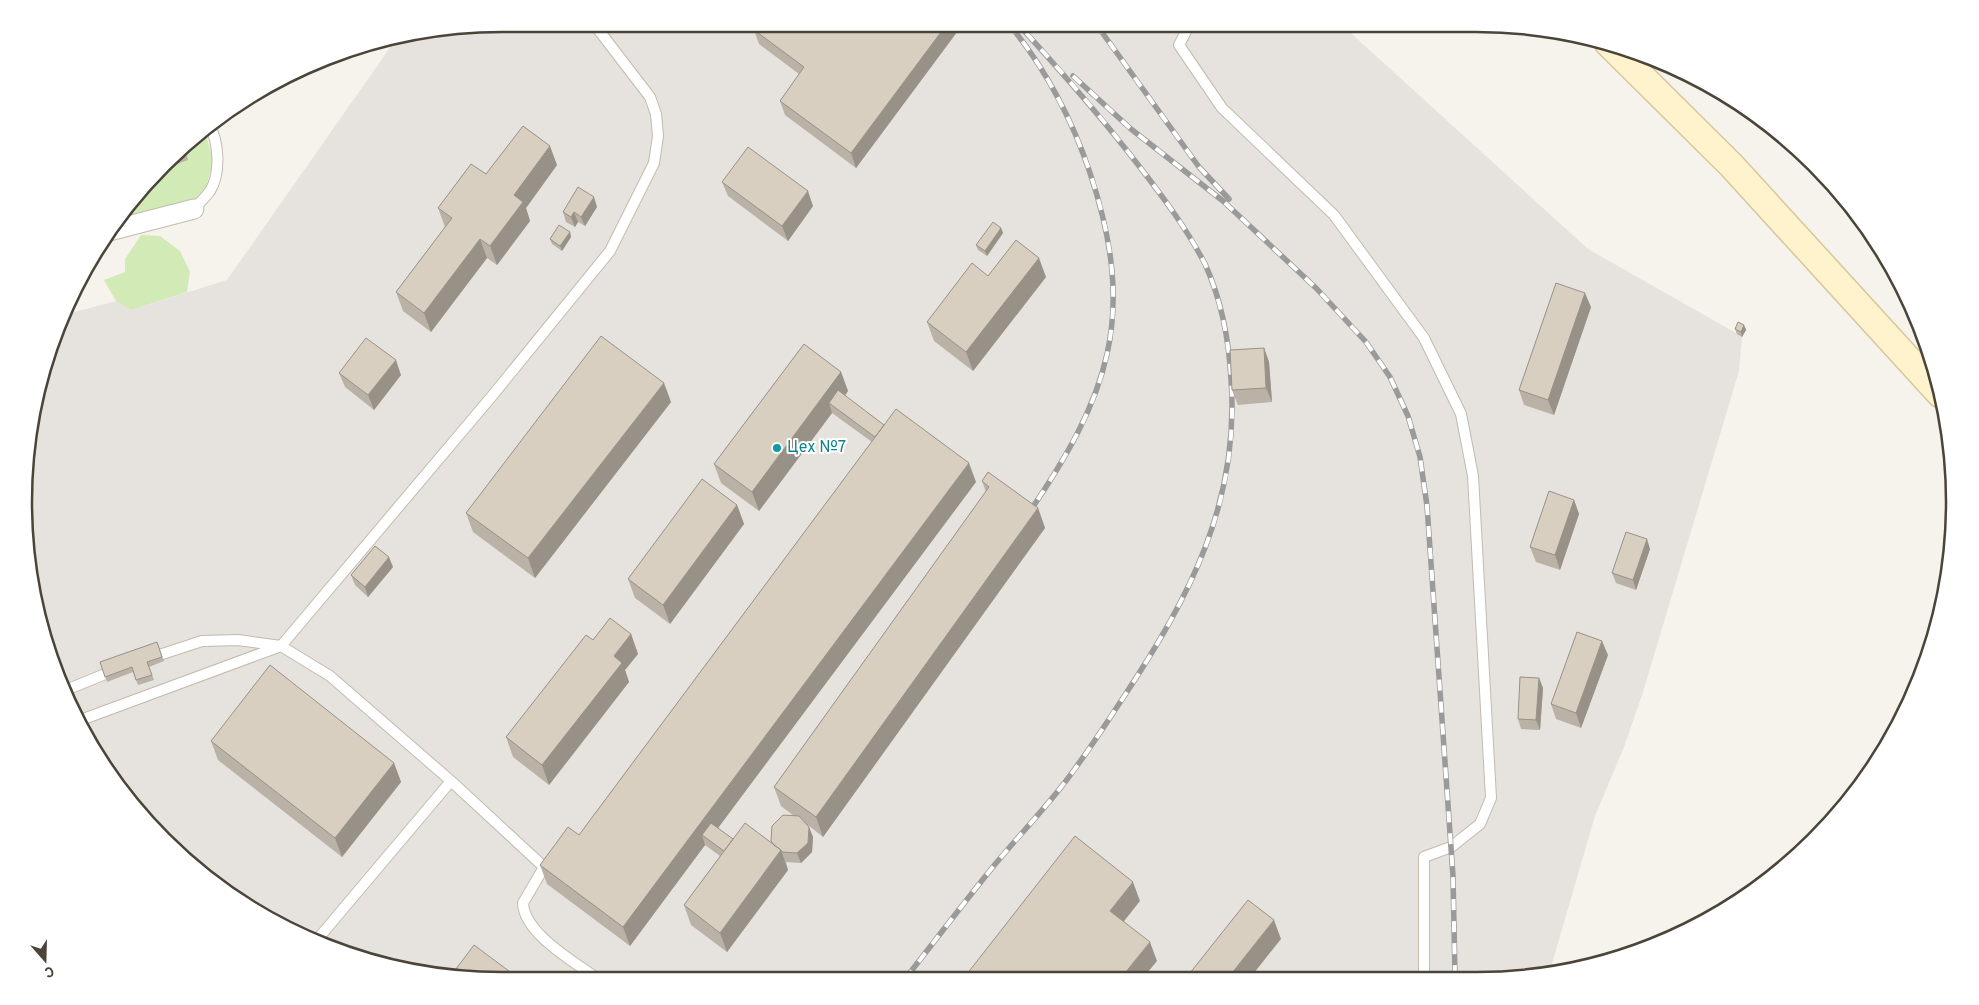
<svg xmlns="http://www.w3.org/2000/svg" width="1979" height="1005" viewBox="0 0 1979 1005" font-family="Overpass,sans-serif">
<rect width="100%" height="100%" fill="#f6f3ec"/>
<path fill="#e6e2dd" d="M502,24l840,1 246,224 148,84 10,-3 -4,7 -3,34 -96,321 -19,55 -29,69 -46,158 -10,3 -1068,3 -92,-15 -88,-33 -127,-91 -91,-127 -45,-149 5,-156 27,-89 3,-5 53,-14 15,9 96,-30 167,-238z"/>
<path fill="#d2eab5" d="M205,130l8,31 -7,26 -13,19 -79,20z
M141,235l19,1 20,15 10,21 -3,20 -56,18 -15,-9 -12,-21 21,-8v-13z"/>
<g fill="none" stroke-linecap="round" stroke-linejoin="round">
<defs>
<path id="service" d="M1190,24l-11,21 43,63 112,107 90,123 37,76 12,62 18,322 -11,26 -29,23 -27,10v120
M194,209c5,-6 12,-12 16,-18 11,-18 9,-49 -1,-67
M150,658l52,-17 36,-1 43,6 211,-250 118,-145 44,-88 4,-27 -2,-22 -6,-17 -56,-73
M66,690l49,-20
M78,721l203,-75 49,30 121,105 -135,160
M451,781l93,86 -21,36c1,31 52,59 76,77"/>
<path id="minor" d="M109,231l85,-22"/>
<path id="secondary" d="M1608,43l124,123 208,228"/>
</defs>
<use href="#service" stroke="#c2bbae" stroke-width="12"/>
<use href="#minor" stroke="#c2bbae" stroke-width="21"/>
<use href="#secondary" stroke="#d6c79b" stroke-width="29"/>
<use href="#service" stroke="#fff" stroke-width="10"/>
<use href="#minor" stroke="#fff" stroke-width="19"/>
<use href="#secondary" stroke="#fff3cd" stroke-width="26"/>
<defs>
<path id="rail" d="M1009,24c36,44 63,95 81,149 48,144 19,223 -64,344
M1096,24l103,143 30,32
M1073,76l58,53 92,72 93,87 50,54 24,35 18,39 12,41 7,49 26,370 2,101
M905,979c29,-37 58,-75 87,-111 23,-28 48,-54 70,-82 22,-28 41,-58 61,-88 66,-100 117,-195 108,-319 -2,-38 -10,-80 -26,-115 -18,-35 -42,-67 -66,-98 -38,-50 -79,-96 -121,-142"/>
</defs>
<use href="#rail" stroke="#9a9a9a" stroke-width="5.5"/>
<use href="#rail" stroke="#fff" stroke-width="4" stroke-dasharray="11" stroke-linecap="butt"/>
</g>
<path fill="#bab2a6" d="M963,24l-107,144 -71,-53 -5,-14 19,-27 -40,-30 -5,-14z
M185,150l3,10 -17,6z
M557,165l-31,43 4,13 -33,44 -10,-7 -56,74 -28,-21 -7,-19 49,-65 -7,-19 48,-34z
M722,182l91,24 -25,35 -60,-45z
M597,207l-12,19 -7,-4 -3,5 -9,-5 -3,-10z
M1001,228l2,5 -16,23 -9,-6 -2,-5z
M570,232l1,5 -9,14 -10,-7 -2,-5z
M988,276l58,1 -73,94 -39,-30 -7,-19z
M1591,307l-37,108 -30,-10 -5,-15z
M1744,325l2,5 -4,7 -5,-3 -2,-5z
M1264,348l5,14 3,40 -34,3 -6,-15z
M841,372l7,19 -3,5 39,29 92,57 -258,346 15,11 39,5 -1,-3 23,-25 -13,-10 -7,-19 212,-295 -4,-11 56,27 7,20 -222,309 -15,-12 5,12 -1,15 -11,11 -15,-1 2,8 -61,82 -36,-27 -7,-20 36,-49 -15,-11 -75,101 -83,-62 -7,-19 39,-30 293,-393 -40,-29 -73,98 -38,-28 -7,-19z
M339,373l62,2 -27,35 -29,-23z
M671,402l-136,176 -62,-46 -7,-19z
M1574,500l5,14 -19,56 -24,-8 -6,-15z
M737,505l7,19 -74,100 -35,-26 -7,-19z
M1650,549l-14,41 -20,-7 -4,-10z
M393,567l-25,30 -13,-12 -4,-10z
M631,634l7,20 -13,16 4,12 -80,103 -36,-28 -7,-20 87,-97z
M157,642l7,19 -15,6 5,13 -16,5 -5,-13 -26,10 -7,-20z
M1608,655l-27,73 -25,-9 -5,-15z
M1539,678l4,10 -3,42 -19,-1 -3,-10z
M211,741l183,22 7,19 -59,75 -124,-97z"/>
<path fill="#979187" d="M947,24h16l-107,144 -5,-15z
M550,146l7,19 -31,43 4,13 -33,44 -7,-19 24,-51z
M808,191l5,15 -25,35 -6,-15z
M594,197l3,10 -12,19 -4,-9z
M574,212l4,10 -3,5 -4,-10z
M1001,228l2,5 -16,23 -2,-5z
M570,232l1,5 -9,14 -2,-5z
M480,239l7,19 -56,74 -7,-19z
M1039,258l7,19 -73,94 -7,-19z
M1585,293l6,14 -37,108 -6,-15z
M1744,325l2,5 -4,7 -1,-5z
M1264,348l5,14 3,40 -6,-14z
M396,360l5,15 -27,35 -6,-15z
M841,372l7,19 -12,17 -7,-5 3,10 -73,98 -7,-19z
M664,383l7,19 -136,176 -7,-20z
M969,463l7,19 -267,358 -7,-5 3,10 -75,101 -7,-19z
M1574,500l5,14 -19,56 -5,-15z
M737,505l7,19 -74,100 -7,-19z
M1038,508l7,20 -222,309 -7,-20z
M1647,539l3,10 -14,41 -3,-10z
M389,557l4,10 -25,30 -3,-10z
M631,634l7,20 -13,16 4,12 -80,103 -7,-20 72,-109z
M1602,641l6,14 -27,73 -5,-15z
M1539,678l4,10 -3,42 -4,-10z
M394,763l7,19 -59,75 -7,-19z
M809,827l4,10 -1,15 -11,11 -4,-10z
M781,850l7,20 -61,82 -7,-19z
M1133,882l7,19 -23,29 -7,-19z
M1274,920l7,19 -31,39h-22z
M1150,942l7,19 -14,17h-22z"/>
<path fill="#d8cfc1" stroke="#979187" d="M758,24h189l-96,129 -71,-52 24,-34 -50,-37z
M523,126l27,20 -36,49 9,7 -33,44 -10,-7 -56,74 -28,-21 56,-74 -14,-10 33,-44 15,10z
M748,147l60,44 -26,35 -60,-44z
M578,187l16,10 -13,20 -7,-5 -3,5 -8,-5z
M993,222l8,6 -16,23 -9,-6z
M559,225l11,7 -10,14 -10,-7z
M1016,240l23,18 -73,94 -39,-30 45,-59 16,13z
M1556,283l29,10 -37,107 -29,-10z
M1738,322l6,3 -3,7 -6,-3z
M601,336l63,47 -136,175 -62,-45z
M366,338l30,22 -28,35 -29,-22z
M804,344l37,28 -89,120 -38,-28z
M1264,348l2,40 -34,2 -2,-40z
M838,390l46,35 -9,12 -46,-34z
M896,409l73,54 -346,464 -83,-62 28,-38 11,8z
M988,472l50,36 -222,309 -42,-30 215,-300 -7,-6z
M702,479l35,26 -74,100 -35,-26z
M1549,491l25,9 -19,55 -25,-8z
M1626,532l21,7 -14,41 -21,-7z
M375,546l14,11 -24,30 -14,-12z
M610,618l21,16 -17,22 8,7 -80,102 -36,-28 80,-102 7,5z
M1577,632l25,9 -26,72 -25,-9z
M157,642l5,15 -15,5 5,13 -16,5 -4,-13 -27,10 -5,-15z
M270,665l124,98 -59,75 -124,-97z
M1520,677l19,1 -3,42 -18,-1z
M783,815l16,1 10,11 -1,16 -11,10 -15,-1 -1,-2 -7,-5 -3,-4 1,-15z
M711,823l22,16 -9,12 -22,-16z
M745,823l36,27 -61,83 -36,-28z
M1075,836l58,46 -23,29 40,31 -29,36 -158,1z
M1248,900l26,20 -46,58h-42z
M474,945l47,35h-50l-21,-3z
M525,975l7,5h-10z"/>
<circle fill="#0f9aa8" stroke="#fff" stroke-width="2" cx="777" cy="448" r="5"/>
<g text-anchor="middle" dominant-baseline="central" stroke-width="4" stroke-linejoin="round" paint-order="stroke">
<g font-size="16" fill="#0d838f" stroke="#fff" text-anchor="start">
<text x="787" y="448">Цех №7</text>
</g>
</g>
<path d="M0 0H1979V1005H0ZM502 32H1476A470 470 0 0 1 1946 502V502A470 470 0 0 1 1476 972H502A470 470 0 0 1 32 502V502A470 470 0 0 1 502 32Z" fill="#fff" fill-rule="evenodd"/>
<path fill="none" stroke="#4b4439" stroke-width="2.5" d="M502 32H1476A470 470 0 0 1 1946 502V502A470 470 0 0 1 1476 972H502A470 470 0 0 1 32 502V502A470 470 0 0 1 502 32Z"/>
<g transform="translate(45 960) rotate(160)" stroke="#ffffff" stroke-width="4" paint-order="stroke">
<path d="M0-4L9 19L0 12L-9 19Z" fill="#4b4439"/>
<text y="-8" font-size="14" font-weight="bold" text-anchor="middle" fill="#4b4439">С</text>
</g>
</svg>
